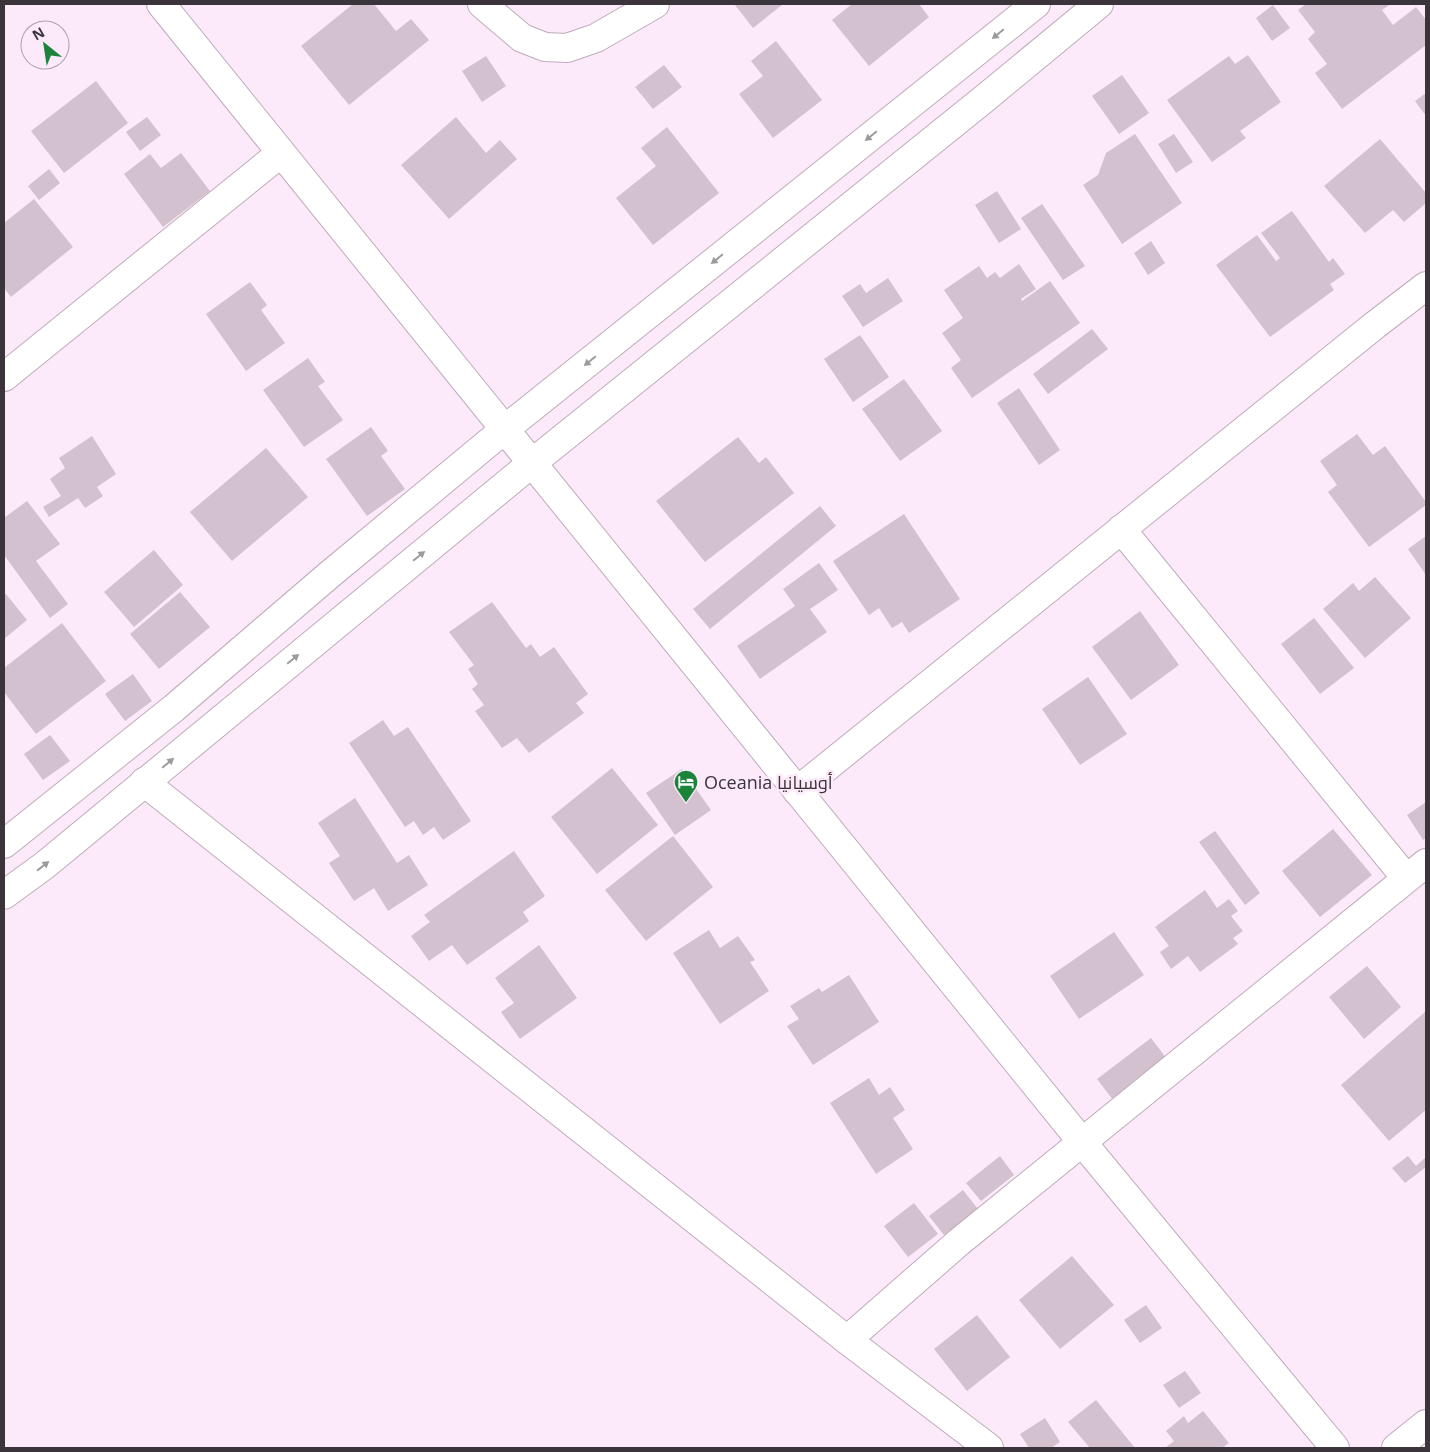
<svg xmlns="http://www.w3.org/2000/svg" width="1430" height="1452" viewBox="0 0 1430 1452" font-family="'Open Sans',Cairo,sans-serif">
<rect width="100%" height="100%" fill="#fce9f9"/>
<path fill="#d3c1d0" d="M353,4h21l22,27 15,-12 18,21 -80,65 -48,-59z
M737,4h44l1,1 -29,23 -18,-23z
M852,4h67l10,13 -60,49 -37,-46z
M1306,4h85l-9,6 11,15 23,-18 10,13v25l-84,64 -27,-36 12,-9 -19,-25 7,-7 -17,-22z
M1273,5l17,23 -18,13 -16,-23z
M776,41l46,59 -49,38 -34,-44 24,-18 -12,-15z
M1248,55l33,47 -41,29 6,7 -34,24 -45,-62 62,-44 6,8z
M486,56l20,30 -24,16 -20,-31z
M664,65l18,22 -29,22 -18,-22z
M1122,75l27,38 -30,21 -27,-38z
M96,81l32,42 -64,50 -33,-42z
M1426,93v23l-11,-15z
M147,117l14,18 -21,16 -14,-19z
M456,117l30,36 14,-13 17,19 -68,60 -48,-54z
M667,127l52,66 -66,52 -37,-47 40,-32 -15,-18z
M1135,134l47,69 -60,41 -39,-59 15,-10 8,-22z
M1174,134l19,28 -17,11 -18,-29z
M1380,139l46,54v10l-22,19 -11,-12 -28,23 -41,-47z
M181,153l29,38 -47,36 -39,-53 26,-20 11,14z
M49,169l11,14 -21,17 -11,-14z
M997,191l24,38 -22,14 -24,-38z
M34,199l39,48 -62,50 -7,-9v-65z
M1042,204l43,62 -22,14 -42,-62z
M1292,211l37,51 4,-4 12,16 -15,10 4,6 -64,47 -54,-72 41,-30 19,26 4,-3 -19,-25z
M1151,241l14,22 -17,12 -14,-22z
M1019,264l17,25 -15,10 1,2 28,-20 30,42 -108,75 -21,-30 10,-8 -19,-27 21,-15 -19,-28 35,-24 8,12 8,-6 5,6z
M888,278l15,23 -40,26 -21,-31 18,-12 6,9z
M250,282l17,23 -6,5 24,33 -39,28 -40,-57z
M1092,329l16,20 -60,45 -15,-20z
M860,335l29,42 -36,25 -29,-43z
M308,358l17,24 -7,4 25,34 -39,27 -41,-57z
M904,379l38,52 -42,30 -38,-52z
M1019,388l41,62 -21,15 -42,-62z
M371,427l17,24 -7,5 24,33 -38,27 -41,-57z
M1357,434l16,21 12,-9 41,56v3l-57,42 -41,-55 9,-7 -17,-24z
M92,436l24,38 -19,13 6,9 -18,12 -7,-10 -29,19 -6,-10 18,-11 -11,-17 15,-11 -6,-10z
M738,437l21,26 7,-6 28,36 -89,69 -49,-61z
M266,448l42,49 -76,64 -42,-49z
M27,501l33,43 -24,17 32,43 -18,14 -46,-63v-37z
M820,506l16,20 -126,103 -17,-20z
M904,514l56,85 -51,34 -7,-11 -10,6 -13,-20 -10,7 -36,-54z
M1426,536v39l-18,-26z
M154,550l29,35 -49,42 -30,-35z
M819,563l19,27 -28,19 17,23 -67,47 -23,-33 58,-40 -12,-17z
M1375,577l36,41 -46,40 -42,-49 30,-26 6,8z
M180,592l30,35 -51,42 -29,-35z
M6,594l21,26 -23,19v-44z
M492,602l34,46 5,-4 9,13 14,-10 34,47 -12,9 8,10 -55,40 -12,-15 -15,10 -27,-37 9,-6 -12,-16 6,-5 -10,-15 6,-4 -25,-33z
M1140,611l39,54 -48,35 -39,-53z
M1314,618l40,50 -34,26 -39,-50z
M62,623l44,58 -70,53 -32,-42v-24z
M133,674l19,27 -27,20 -20,-27z
M1088,677l39,57 -47,31 -38,-56z
M383,720l11,16 14,-9 63,94 -28,19 -9,-13 -11,8 -9,-14 -9,6 -56,-84z
M50,735l20,26 -27,19 -19,-26z
M612,768l46,57 -61,49 -46,-57z
M682,769l29,41 -36,25 -29,-42z
M355,798l42,65 12,-8 19,30 -40,26 -14,-23 -20,13 -25,-38 11,-7 -22,-33z
M1426,802v36l-3,2 -16,-25z
M1333,829l39,46 -52,42 -38,-46z
M1215,831l45,62 -15,12 -46,-63z
M673,836l40,51 -67,54 -41,-51z
M514,851l31,45 -22,16 6,9 -62,44 -15,-20 -23,16 -18,-25 19,-14 -6,-7z
M1205,890l12,18 12,-9 9,12 -7,5 12,15 -10,7 5,6 -38,28 -12,-16 -17,13 -11,-17 9,-6 -14,-19z
M709,930l11,18 18,-12 17,24 -5,2 19,29 -49,33 -47,-71z
M1114,932l30,43 -65,44 -29,-43z
M539,945l38,53 -57,41 -19,-27 13,-9 -19,-25z
M1367,966l34,41 -37,32 -35,-42z
M849,975l30,47 -66,43 -26,-39 12,-7 -9,-13 29,-18 3,4z
M1426,1011v99l-37,31 -48,-56z
M1151,1038l19,25 -53,42 -20,-26z
M869,1078l10,17 11,-8 15,23 -12,8 20,31 -37,25 -46,-71z
M1000,1156l14,19 -33,26 -15,-18z
M1408,1156l8,10 10,-9v10l-21,16 -13,-15z
M963,1190l15,19 -34,26 -15,-19z
M914,1203l24,31 -30,23 -24,-31z
M1072,1256l42,49 -54,44 -41,-49z
M1146,1305l16,23 -22,15 -16,-23z
M977,1315l33,42 -43,34 -33,-42z
M1185,1371l16,22 -22,15 -16,-23z
M1096,1400l39,48h-45l-22,-26z
M1203,1411l26,32 -7,5h-57l9,-7 -8,-10 18,-15 4,7z
M1045,1418l15,24 -9,6h-22l-9,-14z"/>
<g fill="none" stroke-linecap="round" stroke-linejoin="round">
<defs>
<path id="minor" d="M482,4l40,34 23,9 22,1 29,-10 59,-34
M4,377l277,-224
M532,463l550,679 253,306
M1121,529l285,349
M144,782l703,558 142,108
M797,791l578,-466 51,-39
M847,1340l112,-98 467,-379
M1396,1448l30,-24"/>
<path id="major" d="M161,4l371,459
M4,844l170,-136 155,-133 176,-146 531,-425
M4,895l41,-30 487,-402 452,-364 115,-95"/>
</defs>
<use href="#minor" stroke="#beacbb" stroke-width="30"/>
<use href="#major" stroke="#beacbb" stroke-width="30"/>
<use href="#minor" stroke="#fff" stroke-width="28"/>
<use href="#major" stroke="#fff" stroke-width="28"/>
</g>
<defs><path id="oneway-solid" d="M-6-.8H1V-3.2L6.5 0L1 3.2V.8H-6Z" transform="scale(1.25)"/></defs>
<g fill="#9d9a9c">
<use href="#oneway-solid" transform="translate(998 34) rotate(141)"/>
<use href="#oneway-solid" transform="translate(871 136) rotate(141)"/>
<use href="#oneway-solid" transform="translate(717 259) rotate(141)"/>
<use href="#oneway-solid" transform="translate(590 361) rotate(141)"/>
<use href="#oneway-solid" transform="translate(419 556) rotate(-39)"/>
<use href="#oneway-solid" transform="translate(293 659) rotate(-39)"/>
<use href="#oneway-solid" transform="translate(168 763) rotate(-40)"/>
<use href="#oneway-solid" transform="translate(43 866) rotate(-38)"/>
</g>
<defs>
<symbol id="hotel-pin" viewBox="-11 -11 22 30"><path d="M0 17L-7.5 6A9.5 9.5 0 1 1 7.5 6Z" fill="#1b843a" stroke="#fce9f9"/><path d="M-6-4.5h1.5V1H6V5H4.5V3h-9V5H-6ZM-4 0a1.8 1.8 0 1 1 3.6 0ZM.5 0V-2.5h3Q6-2.5 6 0Z" fill="#fff"/></symbol>
</defs>
<g fill-rule="evenodd">
<use href="#hotel-pin" x="672" y="768" width="28" height="38"/>
</g>
<g text-anchor="middle" dominant-baseline="central" stroke-width="5" stroke-linejoin="round" paint-order="stroke">
<g font-size="18" fill="#3b343a" stroke="#fce9f9" text-anchor="start">
<text x="704" y="782">Oceania أوسيانيا</text>
</g>
</g>
<rect width="1430" height="1452" fill="none" stroke="#3b343a" stroke-width="10"/>
<g transform="translate(45 45) rotate(330)"><circle r="24" fill="#fce9f9" stroke="#afa1ad"/>
<path d="M0-4L9 19L0 12L-9 19Z" fill="#1b843a"/>
<text y="-8" font-size="14" font-weight="bold" text-anchor="middle" fill="#3b343a">N</text>
</g>
</svg>
